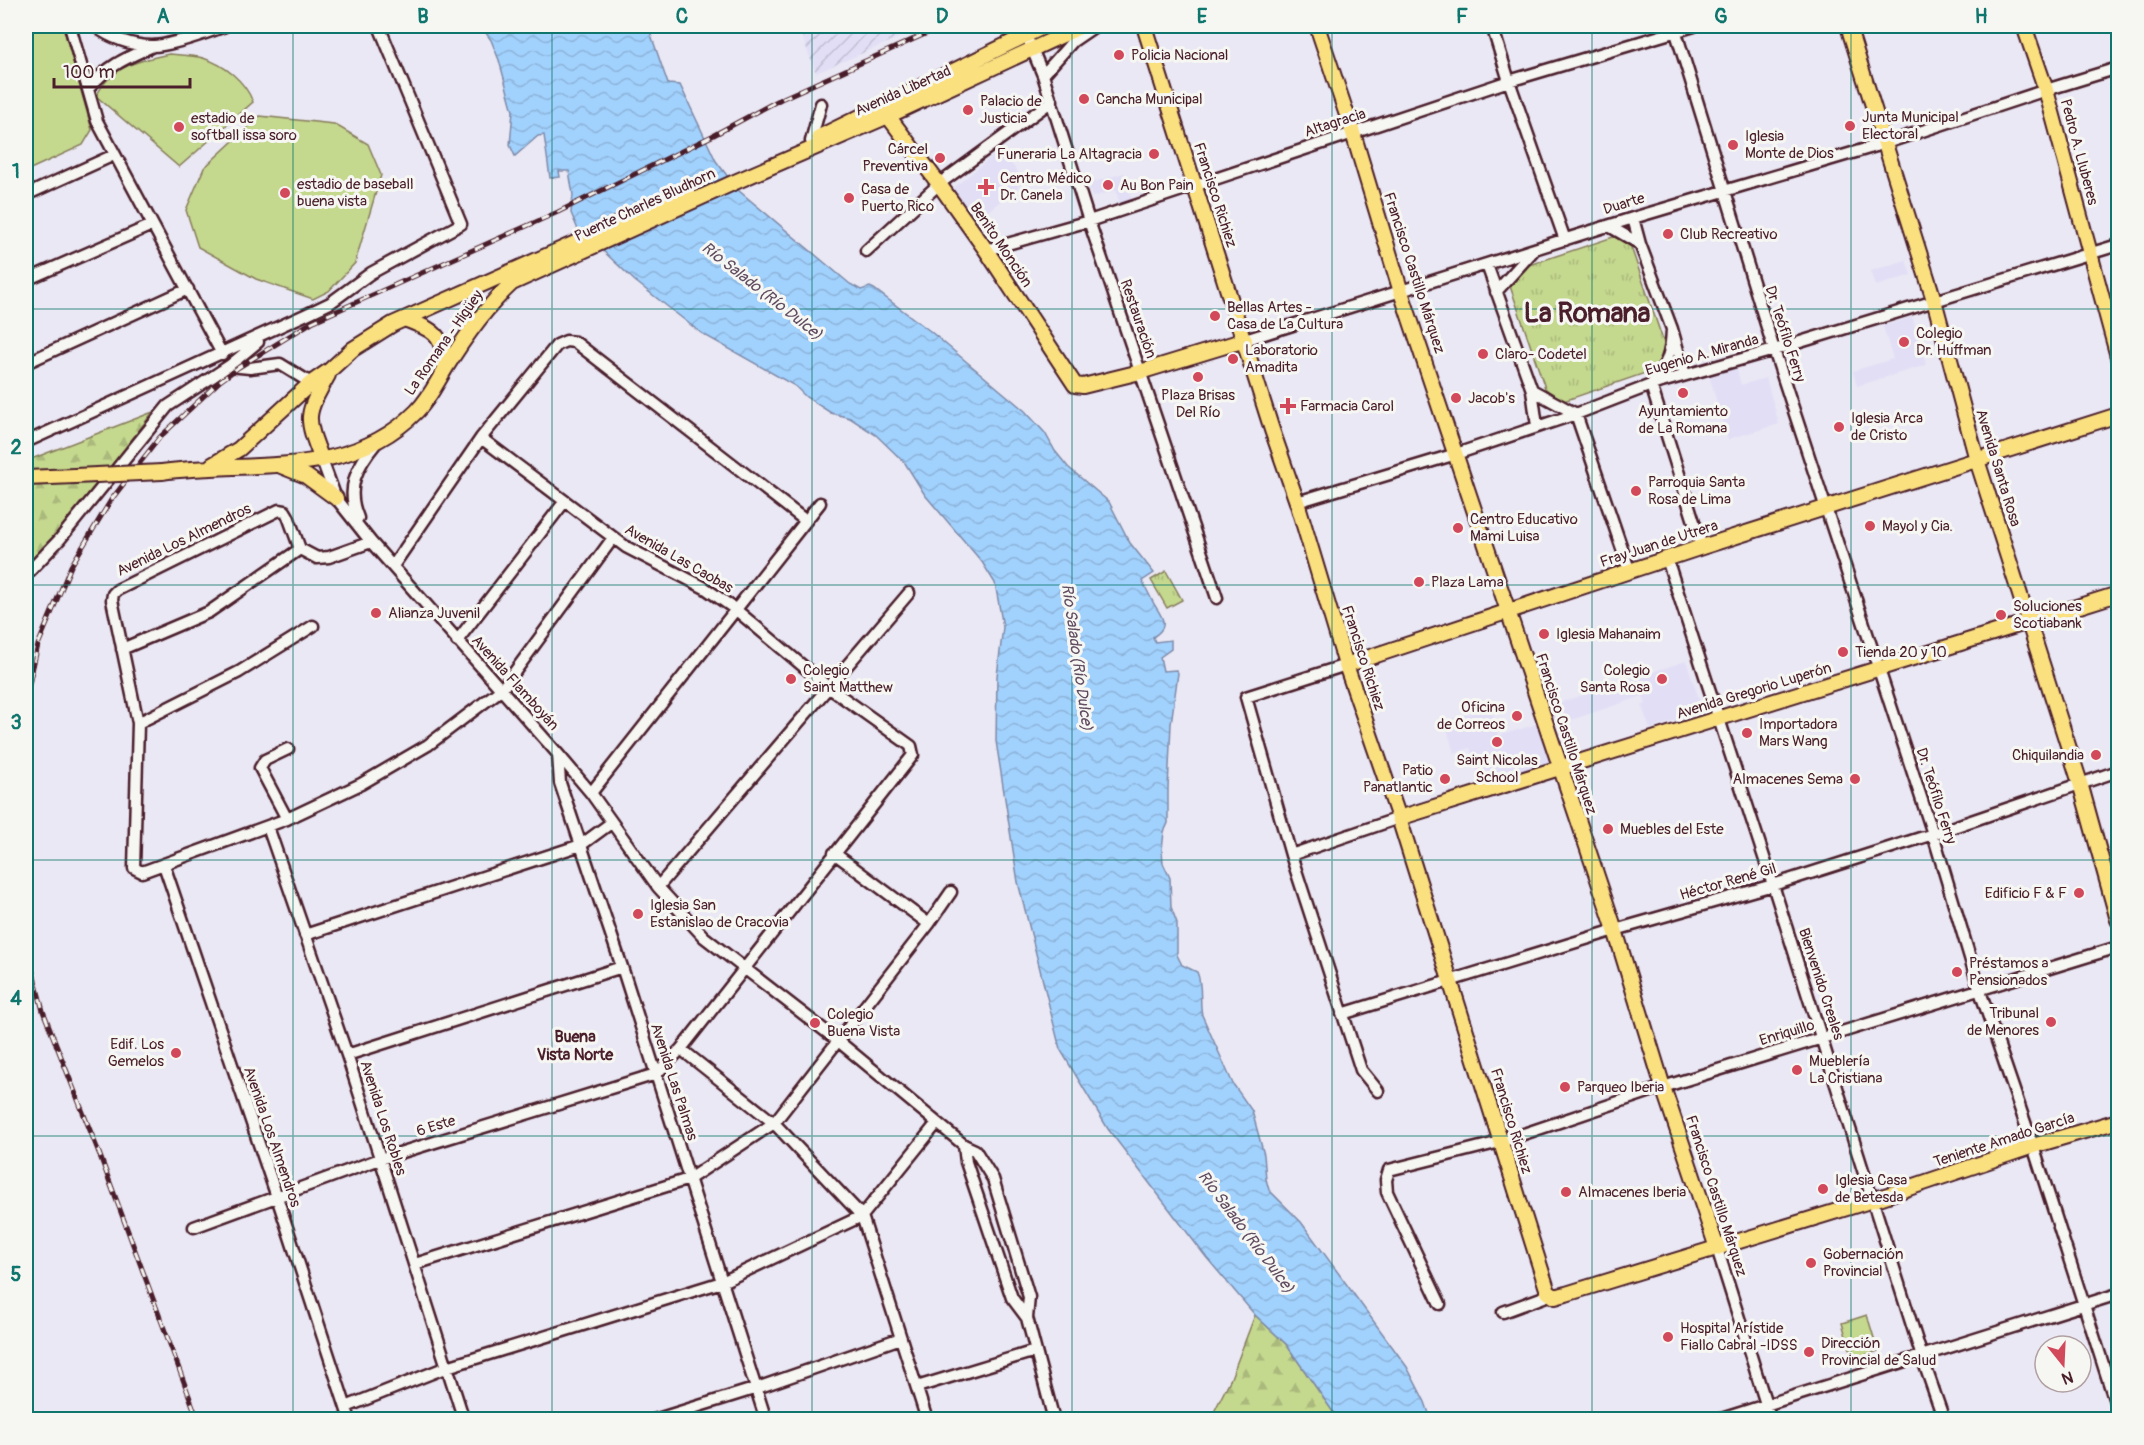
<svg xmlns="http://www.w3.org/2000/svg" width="2144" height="1445" viewBox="0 0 2144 1445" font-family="Pangolin,sans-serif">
<defs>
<pattern id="industrial-furrows" width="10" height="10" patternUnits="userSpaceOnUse" patternTransform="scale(1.5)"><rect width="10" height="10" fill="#e1def6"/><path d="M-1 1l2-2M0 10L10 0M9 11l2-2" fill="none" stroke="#c3bed3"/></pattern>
<pattern id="forest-firs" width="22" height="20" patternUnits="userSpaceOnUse" patternTransform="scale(1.5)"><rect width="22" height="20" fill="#c4d88e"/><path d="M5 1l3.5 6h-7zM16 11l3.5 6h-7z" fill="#aab97b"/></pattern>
<pattern id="park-tufts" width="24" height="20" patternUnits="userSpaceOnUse" patternTransform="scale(1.5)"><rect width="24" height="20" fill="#c4d88e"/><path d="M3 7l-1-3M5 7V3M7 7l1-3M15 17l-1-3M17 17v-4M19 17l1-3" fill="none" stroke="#aab97b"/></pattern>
<pattern id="water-waves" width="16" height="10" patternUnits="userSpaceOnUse" patternTransform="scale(1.5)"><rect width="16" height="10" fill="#a1d1fd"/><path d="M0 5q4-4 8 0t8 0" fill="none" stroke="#8cb3d9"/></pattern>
</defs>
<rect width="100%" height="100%" fill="#eae8f4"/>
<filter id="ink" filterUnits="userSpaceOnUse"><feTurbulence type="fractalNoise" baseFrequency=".0167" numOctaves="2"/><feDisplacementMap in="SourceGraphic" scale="12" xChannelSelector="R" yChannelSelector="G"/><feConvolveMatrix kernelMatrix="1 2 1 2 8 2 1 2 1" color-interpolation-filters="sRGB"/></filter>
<g filter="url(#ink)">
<path fill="#e1def6" d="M1000,150l25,31 -53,43 -25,-31z
M1124,173l9,30 -12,4 -5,-17 -24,7 -4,-13z
M1906,260l5,15 -35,11 -5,-15z
M1912,317l14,48 -69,21 -4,-15 40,-12 -10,-33z
M1736,367l5,18 25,-7 13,46 -51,15 -19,-64z
M1686,661l17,50 -53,18 -8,-23 4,-2 -3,-8 -87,29 -6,-19z
M1491,707l7,29 39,-12 14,44 -69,20 -12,-40 -16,5 -9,-32z"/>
<path fill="url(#industrial-furrows)" d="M798,26h128l-110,47z"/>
<path fill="#c4d88e" stroke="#877c5c" stroke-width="1.5" d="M26,26h37l29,104 -9,15 -57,26z
M128,26h78c-24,7 -55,12 -78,0z
M169,54c11,1 24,1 34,4 22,7 42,23 50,44l-74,65 -83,-71c16,-31 42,-35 73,-42z
M260,116l74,8 34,20 13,31 -26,88 -26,28 -16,8 -57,-20 -58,-32 -12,-37 18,-42z
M1867,1315l11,36 -25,8 -11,-36z"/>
<path fill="url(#forest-firs)" stroke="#877c5c" stroke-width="1.5" d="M153,412l-92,119 -35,34v-104z
M1255,1315l31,29 52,75 -128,1 21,-42z"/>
<path fill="url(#park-tufts)" stroke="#877c5c" stroke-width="1.5" d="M1616,236l15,11 36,105 -10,17 -96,33 -16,-14 -35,-102 13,-19z
M1166,571l16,29 -15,8 -16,-28z"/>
<path fill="url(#water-waves)" stroke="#7e8aa9" stroke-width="1.5" d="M481,26h167l20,58 12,1 36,76 22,29 112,94 11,6 9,-3 4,2 56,42 95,80 20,22 10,18 13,16 41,35 21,41 24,30 -12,8c4,7 8,15 12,23 9,14 16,22 -1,33l2,5 16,-2v9l-11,8 3,14 13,-1 2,3 -7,51 -3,64v35l-4,9 -2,18 1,13 7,15 1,29 6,16v32l5,10 15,7c6,13 2,29 5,43l31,69 19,27 12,44 2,24 3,11 32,32 106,145 18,35 6,17h-93l-52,-75 -31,-29 -49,-58 -98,-128 -48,-80 -42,-167 -22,-141 1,-65 6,-49 -8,-44 -13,-21 -57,-67 -20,-32 -29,-28 -26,-17 -19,-5 -25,-16 -11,-11 -94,-53 -66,-52 -36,-34 -20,-15 -8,-19 2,-18 -4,-24h-10l1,6 -10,1 -6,-43 -6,1 -23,20 -5,-11 3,-34 -14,-51 -8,-20z"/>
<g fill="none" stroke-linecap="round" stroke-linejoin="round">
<defs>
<path id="minor" d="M70,26l27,95 125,233
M95,26c15,12 38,20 57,20 17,0 57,-14 73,-20
M1492,26l17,55 56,159
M1674,26l100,324 159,484 47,157 53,155 85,265
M1030,44l13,31 46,146 128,377
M1043,75l30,-34 22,-15
M88,89c19,-23 38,-31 65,-43
M811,141l10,-37
M26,195l88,-40
M1633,218l7,26 32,85 13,46
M1609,226l31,18
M986,250l103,-29 420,-140 185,-55
M866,251l73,-67 113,-83
M1487,265l45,125 5,36
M26,280l126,-55
M1496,292l38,-42
M1672,329c-1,28 -5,34 -21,56l51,162
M1245,340l388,-122 253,-75 160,-53 72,-22
M26,363l162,-74
M229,366l21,2 30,-4 31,19
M1532,390l44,24 54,158
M26,442l281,-128 23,-11 41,-30 90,-49 -82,-198
M322,460l14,38 35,44 187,212 33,39 67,94 46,50 133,103 127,105 11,5 18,29 36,118 -2,21 27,102
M1297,502l159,-48 120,-40 75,-29 123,-35 344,-105
M358,518c-13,-30 -1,-52 18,-75
M371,542l-42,15 -12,1 -17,-9 -12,-33 -3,-5 -6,-1 -162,80 -4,4 -1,6 26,123 -4,145 8,4 145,-53 74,-35 67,-39 74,-56 111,-151
M1667,559l106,326 149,472 22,63
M393,566l88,-128 76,-93 9,-4 9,1 231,179
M26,575l34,-36 108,-133 61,-40 29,-24
M457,641l108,-140
M122,649l87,-37 91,-63
M1346,665l-100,32 45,158 70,215 17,21
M138,723l101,-51 74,-46
M558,754l2,29 62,184 144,453
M591,793l229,-290
M287,819l-27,-51 5,-8 23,-11
M268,827l79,228 117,365
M834,853l95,71
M1291,855l108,-37
M164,865l113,332 73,223
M658,887l251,-294
M305,935l276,-90 30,-22
M1342,1014l273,-84 158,-45 160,-51 185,-63
M681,1049l93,74 88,93 65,204
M347,1055l275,-88
M964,1145l2,17 46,136 15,20
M194,1227l186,-68 276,-85 25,-25 232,-294 -2,-9 -83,-59 -93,-78 -30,-21 -79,-41 -145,-109
M1717,1248l54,172
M415,1264l274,-85 85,-56 155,-199 22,-32
M1440,1304l-53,-112 -1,-12 3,-10 111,-28 163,-55 455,-140
M1503,1312l49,-18
M917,1387l118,-36
M346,1407l101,-40 275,-85 140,-66 75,-93
M654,1420l103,-32 144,-50
M1718,1420l400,-126"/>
<path id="major" d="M1144,26l128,404 25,72 49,163 53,153 149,474 7,5 11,-3 307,-94 160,-54 85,-25
M1317,26l36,107 48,159 214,638 48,157 54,161
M1848,26l86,274 43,160 103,323 38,137
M2024,26l22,64 72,267
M888,116l51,68 47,66 89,135 8,1 57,-14 105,-32
M819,137l226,-111
M404,319c31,11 40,16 41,50
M322,460c-17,-44 -17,-44 6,-85
M212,465l27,-16 72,-66 19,-13 23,-21 40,-25 295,-131
M281,466l25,10 30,22
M162,472c88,-12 186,9 255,-61 12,-12 19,-27 28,-42 19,-31 40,-61 67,-86l223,-101 153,-66 194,-90
M26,478l49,-2
M1346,665l356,-118 416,-132
M1399,818l719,-224"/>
</defs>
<use href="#minor" stroke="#4a1f2b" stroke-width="15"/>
<use href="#major" stroke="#4a1f2b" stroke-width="18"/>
<use href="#minor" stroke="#f6f6f2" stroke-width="10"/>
<use href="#major" stroke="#fbe080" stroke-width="14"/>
<defs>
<path id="rail" d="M26,697l12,-52 33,-79 40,-66 49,-63 60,-56 19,-14 73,-45 246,-110 154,-76 69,-37 162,-73
M26,946l17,65 56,142 99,267"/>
</defs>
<use href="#rail" stroke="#4a1f2b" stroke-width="5"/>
<use href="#rail" stroke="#f6f6f2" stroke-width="3" stroke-dasharray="9" stroke-linecap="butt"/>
<defs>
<path id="major-bridge" d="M75,476l87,-4"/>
</defs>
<use href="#major-bridge" stroke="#4a1f2b" stroke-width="18" stroke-linecap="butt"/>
<use href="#major-bridge" stroke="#fbe080" stroke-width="14"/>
</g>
</g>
<path fill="none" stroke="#0f766e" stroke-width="1.5" stroke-opacity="0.55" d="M293,26v1394M552,26v1394M812,26v1394M1072,26v1394M1332,26v1394M1592,26v1394M1851,26v1394M26,309h2092M26,585h2092M26,860h2092M26,1136h2092"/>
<g fill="#d1495b" stroke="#f6f6f2" stroke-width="2">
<circle cx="1119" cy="55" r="6"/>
<circle cx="1084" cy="99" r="6"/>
<circle cx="968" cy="110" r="6"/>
<circle cx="1850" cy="126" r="6"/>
<circle cx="179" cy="127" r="6"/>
<circle cx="1733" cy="145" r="6"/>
<circle cx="1154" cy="154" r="6"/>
<circle cx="940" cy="158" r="6"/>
<circle cx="1108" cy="185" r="6"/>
<path d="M983 178h6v6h6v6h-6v6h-6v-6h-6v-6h6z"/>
<circle cx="285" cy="193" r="6"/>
<circle cx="849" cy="198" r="6"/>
<circle cx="1668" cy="234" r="6"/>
<circle cx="1215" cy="316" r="6"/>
<circle cx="1904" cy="342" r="6"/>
<circle cx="1483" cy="354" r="6"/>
<circle cx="1233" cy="359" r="6"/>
<circle cx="1198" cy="377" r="6"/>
<circle cx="1683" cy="393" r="6"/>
<circle cx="1456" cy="398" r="6"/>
<path d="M1285 397h6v6h6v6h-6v6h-6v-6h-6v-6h6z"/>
<circle cx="1839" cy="427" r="6"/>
<circle cx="1636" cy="491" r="6"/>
<circle cx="1870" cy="526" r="6"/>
<circle cx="1458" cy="528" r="6"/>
<circle cx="1419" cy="582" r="6"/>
<circle cx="376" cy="613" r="6"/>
<circle cx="2001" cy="615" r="6"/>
<circle cx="1544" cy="634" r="6"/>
<circle cx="1843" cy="652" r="6"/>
<circle cx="791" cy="679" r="6"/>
<circle cx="1662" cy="679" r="6"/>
<circle cx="1517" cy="716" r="6"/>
<circle cx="1747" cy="733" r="6"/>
<circle cx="1497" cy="742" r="6"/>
<circle cx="2096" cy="755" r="6"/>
<circle cx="1445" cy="779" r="6"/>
<circle cx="1855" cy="779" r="6"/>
<circle cx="1608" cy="829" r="6"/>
<circle cx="2079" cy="893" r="6"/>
<circle cx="638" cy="914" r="6"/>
<circle cx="1957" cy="972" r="6"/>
<circle cx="2051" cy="1022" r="6"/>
<circle cx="815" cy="1023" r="6"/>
<circle cx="176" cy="1053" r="6"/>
<circle cx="1797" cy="1070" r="6"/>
<circle cx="1565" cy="1087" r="6"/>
<circle cx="1823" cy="1189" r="6"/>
<circle cx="1566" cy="1192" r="6"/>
<circle cx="1811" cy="1263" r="6"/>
<circle cx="1668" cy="1337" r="6"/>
<circle cx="1809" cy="1352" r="6"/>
</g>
<g text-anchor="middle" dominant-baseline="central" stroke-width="6" stroke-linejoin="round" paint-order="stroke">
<g font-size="15" fill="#4a1f2b" stroke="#f6f6f2" text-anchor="start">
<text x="1131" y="55">Policia Nacional</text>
<text x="1096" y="99">Cancha Municipal</text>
<text x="980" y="101">Palacio de<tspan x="980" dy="17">Justicia</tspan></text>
<text x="1862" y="117">Junta Municipal<tspan x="1862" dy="17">Electoral</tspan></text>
<text x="191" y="118">estadio de<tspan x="191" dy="17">softball issa soro</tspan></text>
<text x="1745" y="136">Iglesia<tspan x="1745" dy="17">Monte de Dios</tspan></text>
<text x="928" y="149" text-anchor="end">Cárcel<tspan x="928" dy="17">Preventiva</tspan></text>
<text x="1142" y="154" text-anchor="end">Funeraria La Altagracia</text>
<text x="1000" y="178">Centro Médico<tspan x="1000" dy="17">Dr. Canela</tspan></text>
<text x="297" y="184">estadio de baseball<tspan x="297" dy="17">buena vista</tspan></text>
<text x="1120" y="185">Au Bon Pain</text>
<text x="861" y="189">Casa de<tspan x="861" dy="17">Puerto Rico</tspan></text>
<text x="1680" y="234">Club Recreativo</text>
<text x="1227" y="307">Bellas Artes -<tspan x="1227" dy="17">Casa de La Cultura</tspan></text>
<text x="1916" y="333">Colegio<tspan x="1916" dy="17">Dr. Huffman</tspan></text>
<text x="1245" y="350">Laboratorio<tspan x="1245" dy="17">Amadita</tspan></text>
<text x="1495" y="354">Claro- Codetel</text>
<text x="1198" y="395" text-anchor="middle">Plaza Brisas<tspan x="1198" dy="17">Del Río</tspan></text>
<text x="1468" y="398">Jacob's</text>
<text x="1300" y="406">Farmacia Carol</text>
<text x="1683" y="411" text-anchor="middle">Ayuntamiento<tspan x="1683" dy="17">de La Romana</tspan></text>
<text x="1851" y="418">Iglesia Arca<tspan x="1851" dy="17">de Cristo</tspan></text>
<text x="1648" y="482">Parroquia Santa<tspan x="1648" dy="17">Rosa de Lima</tspan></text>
<text x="1470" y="519">Centro Educativo<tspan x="1470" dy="17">Mami Luisa</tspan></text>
<text x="1882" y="526">Mayol y Cia.</text>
<text x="1431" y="582">Plaza Lama</text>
<text x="2013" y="606">Soluciones<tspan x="2013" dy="17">Scotiabank</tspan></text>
<text x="388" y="613">Alianza Juvenil</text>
<text x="1556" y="634">Iglesia Mahanaim</text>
<text x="1855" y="652">Tienda 20 y 10</text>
<text x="803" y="670">Colegio<tspan x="803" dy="17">Saint Matthew</tspan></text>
<text x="1650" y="670" text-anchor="end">Colegio<tspan x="1650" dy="17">Santa Rosa</tspan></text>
<text x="1505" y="707" text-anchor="end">Oficina<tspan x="1505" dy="17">de Correos</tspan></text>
<text x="1759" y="724">Importadora<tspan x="1759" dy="17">Mars Wang</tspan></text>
<text x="2084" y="755" text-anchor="end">Chiquilandia</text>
<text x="1497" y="760" text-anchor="middle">Saint Nicolas<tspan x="1497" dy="17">School</tspan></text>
<text x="1433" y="770" text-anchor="end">Patio<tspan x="1433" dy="17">Panatlantic</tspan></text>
<text x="1843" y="779" text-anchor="end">Almacenes Sema</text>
<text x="1620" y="829">Muebles del Este</text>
<text x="2067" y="893" text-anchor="end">Edificio F &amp; F</text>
<text x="650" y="905">Iglesia San<tspan x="650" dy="17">Estanislao de Cracovia</tspan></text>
<text x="1969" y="963">Préstamos a<tspan x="1969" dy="17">Pensionados</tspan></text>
<text x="2039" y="1013" text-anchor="end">Tribunal<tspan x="2039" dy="17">de Menores</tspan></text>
<text x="827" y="1014">Colegio<tspan x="827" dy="17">Buena Vista</tspan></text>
<text x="164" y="1044" text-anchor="end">Edif. Los<tspan x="164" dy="17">Gemelos</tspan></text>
<text x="1809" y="1061">Mueblería<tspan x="1809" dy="17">La Cristiana</tspan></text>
<text x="1577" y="1087">Parqueo Iberia</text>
<text x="1835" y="1180">Iglesia Casa<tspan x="1835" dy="17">de Betesda</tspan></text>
<text x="1578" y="1192">Almacenes Iberia</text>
<text x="1823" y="1254">Gobernación<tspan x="1823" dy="17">Provincial</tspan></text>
<text x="1680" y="1328">Hospital Arístide<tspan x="1680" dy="17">Fiallo Cabral -IDSS</tspan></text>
<text x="1821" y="1343">Dirección<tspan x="1821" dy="17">Provincial de Salud</tspan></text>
</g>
<g font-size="15" fill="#4a1f2b" stroke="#f6f6f2">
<text transform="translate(903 91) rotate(-24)">Avenida Libertad</text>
<text transform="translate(1335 123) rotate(-18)">Altagracia</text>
<text transform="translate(2079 152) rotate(75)">Pedro A. Lluberes</text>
<text transform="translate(1215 195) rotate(72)">Francisco Richiez</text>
<text transform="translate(1624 204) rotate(-17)">Duarte</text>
<text transform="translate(645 205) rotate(-25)">Puente Charles Bludhorn</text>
<text transform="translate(1001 245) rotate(56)">Benito Monción</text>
<text transform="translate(1414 273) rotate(72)">Francisco Castillo Márquez</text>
<text transform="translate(1138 319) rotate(71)">Restauración</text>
<text transform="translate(1785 334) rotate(72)">Dr. Teófilo Ferry</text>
<text transform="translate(444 343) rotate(-55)">La Romana - Higüey</text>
<text transform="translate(1702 355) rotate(-16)">Eugenio A. Miranda</text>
<text transform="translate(1998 468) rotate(73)">Avenida Santa Rosa</text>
<text transform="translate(184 540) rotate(-26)">Avenida Los Almendros</text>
<text transform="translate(1659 544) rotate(-18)">Fray Juan de Utrera</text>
<text transform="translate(679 559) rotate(30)">Avenida Las Caobas</text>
<text transform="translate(1363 658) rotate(72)">Francisco Richiez</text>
<text transform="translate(515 683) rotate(48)">Avenida Flamboyán</text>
<text transform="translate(1754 691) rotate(-17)">Avenida Gregorio Luperón</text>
<text transform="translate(1566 734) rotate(72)">Francisco Castillo Márquez</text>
<text transform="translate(1936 796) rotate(72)">Dr. Teófilo Ferry</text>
<text transform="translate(1728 882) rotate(-16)">Héctor René Gil</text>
<text transform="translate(1821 984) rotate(72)">Bienvenido Creales</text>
<text transform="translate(1787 1033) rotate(-17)">Enriquillo</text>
<text transform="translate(674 1082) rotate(72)">Avenida Las Palmas</text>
<text transform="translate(383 1118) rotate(72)">Avenida Los Robles</text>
<text transform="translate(1511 1121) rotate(73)">Francisco Richiez</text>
<text transform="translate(436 1126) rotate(-17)">6 Este</text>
<text transform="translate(272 1137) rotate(71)">Avenida Los Almendros</text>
<text transform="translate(2004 1140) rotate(-18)">Teniente Amado García</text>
<text transform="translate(1716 1196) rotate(72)">Francisco Castillo Márquez</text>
</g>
<g font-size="16" font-style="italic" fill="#604c60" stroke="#f6f6f2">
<text transform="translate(762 291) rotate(38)">Río Salado (Río Dulce)</text>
<text transform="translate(1077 657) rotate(82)">Río Salado (Río Dulce)</text>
<text transform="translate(1246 1232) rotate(53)">Río Salado (Río Dulce)</text>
</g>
<g font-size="16" font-weight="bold" fill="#4a1f2b" stroke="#f6f6f2">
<text x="575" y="1037">Buena<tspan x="575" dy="18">Vista Norte</tspan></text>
</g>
<g font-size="27" font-weight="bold" fill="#4a1f2b" stroke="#f6f6f2">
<text x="1587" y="313">La Romana</text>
</g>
</g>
<rect width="2144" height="1445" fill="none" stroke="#f6f6f2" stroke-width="66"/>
<g transform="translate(2063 1364) rotate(162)"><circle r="28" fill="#f6f6f2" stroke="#b1a0a2" stroke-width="1.5"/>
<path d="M0-4.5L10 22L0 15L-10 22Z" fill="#d1495b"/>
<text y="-9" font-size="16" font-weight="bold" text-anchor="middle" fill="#4a1f2b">N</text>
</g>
<path d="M54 78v9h136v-9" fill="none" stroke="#4a1f2b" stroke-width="3"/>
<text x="63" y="78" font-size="18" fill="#4a1f2b" stroke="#f6f6f2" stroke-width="4.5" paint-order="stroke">100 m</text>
<rect x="33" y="33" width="2078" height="1379" fill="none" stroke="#0f766e" stroke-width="2"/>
<g font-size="20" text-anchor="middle" font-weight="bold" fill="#0f766e">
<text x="163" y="23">A</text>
<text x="423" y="23">B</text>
<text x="682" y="23">C</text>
<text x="942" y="23">D</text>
<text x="1202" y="23">E</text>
<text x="1462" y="23">F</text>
<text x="1721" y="23">G</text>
<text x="1981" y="23">H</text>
<text x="16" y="178">1</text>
<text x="16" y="454">2</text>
<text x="16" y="729">3</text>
<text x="16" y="1005">4</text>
<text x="16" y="1281">5</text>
</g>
</svg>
